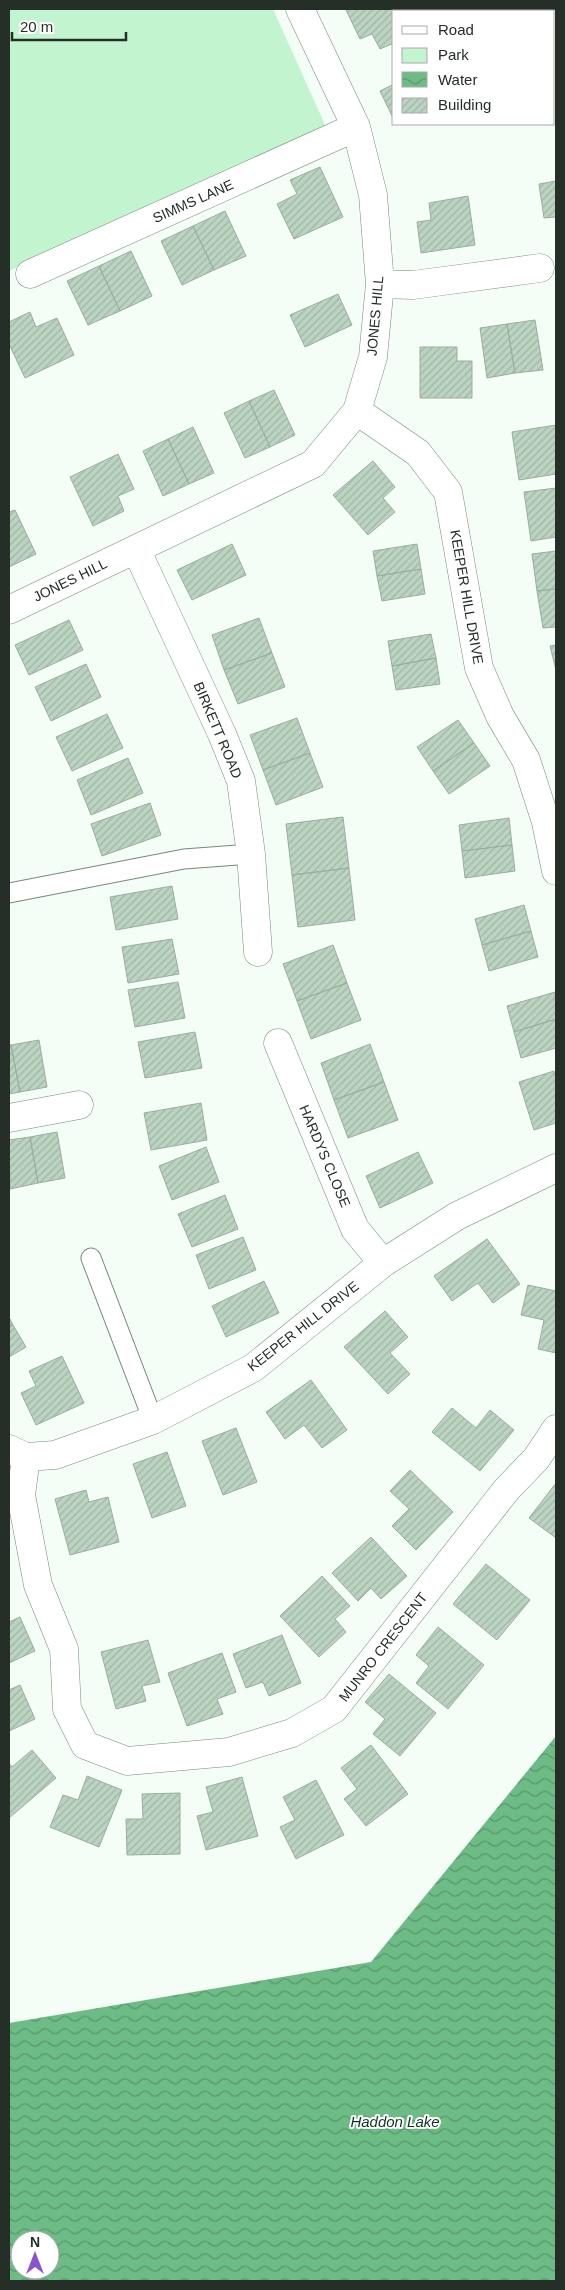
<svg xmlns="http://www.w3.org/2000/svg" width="565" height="2290" viewBox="0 0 565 2290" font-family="Helvetica,sans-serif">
<defs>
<pattern id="water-waves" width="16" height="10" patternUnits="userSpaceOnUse" patternTransform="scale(1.25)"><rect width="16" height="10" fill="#6dbb85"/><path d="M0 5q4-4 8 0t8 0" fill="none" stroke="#59986d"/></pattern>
<pattern id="building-hatch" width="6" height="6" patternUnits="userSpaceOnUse" patternTransform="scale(1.25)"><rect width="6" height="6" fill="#bbd3c1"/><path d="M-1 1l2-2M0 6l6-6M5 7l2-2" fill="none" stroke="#a1b5a6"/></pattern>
</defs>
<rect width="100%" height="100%" fill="#f4fef6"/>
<path fill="#c2f4cf" d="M9,9h264l53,118 -317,144z"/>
<path fill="url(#water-waves)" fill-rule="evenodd" d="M556,1736v545h-547v-258l362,-61zM20,2240h30v30h-30z"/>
<path fill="url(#building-hatch)" stroke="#98af9d" d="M348,9h60l1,2h-15v32l-14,6 -8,-15 -12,5 -14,-29z
M394,84v36l-14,-29z
M320,167l23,50 -49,22 -17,-35 20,-10 -7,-14z
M556,181v36l-12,1 -5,-34z
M468,196l7,49 -54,8 -4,-31 14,-2 -2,-17z
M225,211l21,45 -32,14 -21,-44z
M193,226l21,44 -32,15 -21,-44z
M131,251l21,45 -32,15 -21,-45z
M99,266l21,45 -32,14 -21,-44z
M338,294l14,31 -47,22 -15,-32z
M30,312l6,15 21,-9 17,37 -49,23 -16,-34v-22z
M535,320l8,50 -28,3 -8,-49z
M507,324l8,49 -28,5 -7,-50z
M420,347h37v14h15v37h-52z
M274,390l21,45 -25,12 -21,-46z
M249,401l21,46 -25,11 -21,-45z
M556,425v49l-37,6 -7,-48z
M193,427l21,46 -25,11 -21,-45z
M168,439l21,45 -26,12 -20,-45z
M118,454l16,35 -16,7 6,15 -31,15 -23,-49z
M373,461l22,26 -12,11 12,14 -27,23 -35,-40z
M556,488v49l-25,4 -7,-49z
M15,510l21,44 -27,13v-55z
M232,544l14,31 -54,25 -15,-30z
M417,544l4,25 -44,7 -4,-25z
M556,551v38l-19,2 -5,-37z
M421,569l4,25 -43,7 -5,-25z
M556,589v38l-13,1 -6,-37z
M259,618l13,35 -48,17 -12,-35z
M69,620l14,30 -54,25 -14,-30z
M431,634l5,24 -44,8 -4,-25z
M556,645v25l-6,-24z
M272,653l13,34 -47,17 -14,-34z
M436,658l4,26 -44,6 -4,-24z
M86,664l15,33 -50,24 -16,-34z
M107,714l16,34 -51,23 -16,-34z
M297,718l13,35 -47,17 -13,-35z
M458,720l16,23 -41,28 -16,-24z
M474,743l16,23 -41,28 -16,-23z
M310,753l13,34 -47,18 -13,-35z
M128,758l15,35 -52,22 -14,-35z
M150,803l11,32 -59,21 -11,-32z
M343,817l6,51 -57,7 -6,-51z
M509,818l3,27 -50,6 -3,-26z
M512,845l3,26 -50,7 -3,-27z
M349,868l6,52 -57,7 -6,-52z
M172,886l6,33 -62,11 -6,-33z
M524,905l7,26 -49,14 -7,-26z
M531,931l7,26 -49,14 -7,-26z
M172,939l7,35 -51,9 -6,-36z
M333,945l14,38 -50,18 -14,-37z
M178,982l7,36 -50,9 -7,-37z
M347,983l14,37 -50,19 -14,-38z
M555,992l1,27 -42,13 -7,-26z
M556,1019v29l-35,10 -7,-26z
M195,1032l7,36 -57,10 -7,-36z
M39,1040l8,47 -27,5 -9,-47z
M370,1044l14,38 -50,18 -13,-37z
M9,1045h2l9,47 -11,2z
M554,1071l2,9v43l-22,7 -15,-48z
M384,1082l14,38 -50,18 -14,-38z
M201,1103l6,37 -56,10 -7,-37z
M57,1132l8,46 -27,5 -8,-46z
M30,1137l8,46 -28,6 -1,-49z
M206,1147l13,35 -47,18 -13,-34z
M418,1152l15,31 -53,25 -14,-32z
M225,1195l13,34 -46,18 -14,-33z
M243,1237l13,33 -47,19 -13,-34z
M487,1239l33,45 -27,19 -15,-20 -26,18 -18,-25z
M264,1281l15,32 -53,24 -14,-31z
M528,1285l28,6v62l-18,-4 6,-29 -23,-5z
M385,1311l23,26 -18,16 20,21 -22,20 -44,-47z
M9,1317l4,8 -4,2z
M13,1325l13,22 -17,10v-30z
M62,1356l22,47 -48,22 -15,-32 15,-7 -7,-15z
M311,1380l36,50 -25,18 -18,-23 -19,14 -19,-27z
M452,1408l24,20 14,-18 24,20 -34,41 -48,-39z
M236,1428l21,54 -34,13 -21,-54z
M167,1452l19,54 -34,12 -19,-54z
M410,1470l43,42 -37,38 -24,-24 17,-17 -19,-18z
M556,1483v55l-27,-20z
M86,1490l3,12 19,-5 11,45 -49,13 -15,-56z
M371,1537l36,39 -26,23 -10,-11 -13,13 -26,-28z
M486,1564l44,36 -33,40 -44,-36z
M322,1576l28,30 -15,13 11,13 -27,25 -39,-41z
M20,1617l15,34 -26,12v-41z
M438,1627l46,38 -36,44 -32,-26 13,-17 -13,-11z
M282,1635l19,48 -32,13 -6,-14 -17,6 -13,-34z
M148,1640l12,42 -18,4 4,15 -30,8 -15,-57z
M222,1653l14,39 -19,7 6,15 -36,12 -19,-53z
M389,1674l47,39 -36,43 -27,-22 12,-15 -20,-17z
M20,1685l15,34 -26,12v-41z
M371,1745l37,49 -42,32 -22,-27 13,-10 -16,-21z
M32,1750l24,28 -47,40v-55l3,4z
M87,1776l35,14 -23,57 -49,-20 13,-32 15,5z
M242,1777l16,59 -52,14 -9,-34 16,-4 -7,-25z
M316,1780l28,55 -48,24 -16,-32 15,-7 -12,-23z
M180,1793v61l-53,1 -1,-36h17l-1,-25z"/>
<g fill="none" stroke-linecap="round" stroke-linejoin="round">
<defs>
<path id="lane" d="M9,893l175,-34 67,-5
M91,1258l62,162"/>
<path id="street" d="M30,274l326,-147
M380,284l33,1 127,-17
M357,411l61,42 30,39 31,176 21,48 26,44 20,62 10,49
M136,549l86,185 19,47 10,73 7,98
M9,610l304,-146 44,-53 16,-54 7,-73 -7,-89 -17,-68 -56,-118
M278,1043l77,186 28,34
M9,1118l70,-13
M9,1449l17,8 29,-2 98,-35 100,-52 130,-105 74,-47 99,-48
M26,1457l-5,38 17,90 26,64 3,60 18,36 42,16 102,-9 63,-19 42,-24 173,-220 29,-30 20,-30"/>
</defs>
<use href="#lane" stroke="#758b7a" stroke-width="21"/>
<use href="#street" stroke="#758b7a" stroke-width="29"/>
<use href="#lane" stroke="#fff" stroke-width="19"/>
<use href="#street" stroke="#fff" stroke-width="28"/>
</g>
<g text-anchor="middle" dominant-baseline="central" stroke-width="4" stroke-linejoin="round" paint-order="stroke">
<g font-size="14" fill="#252e27" stroke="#fff">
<text transform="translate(193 201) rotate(-24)">SIMMS LANE</text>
<text transform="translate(375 316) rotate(-85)">JONES HILL</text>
<text transform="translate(70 580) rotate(-26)">JONES HILL</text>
<text transform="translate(467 597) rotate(80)">KEEPER HILL DRIVE</text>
<text transform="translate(218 730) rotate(67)">BIRKETT ROAD</text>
<text transform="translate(325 1156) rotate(67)">HARDYS CLOSE</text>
<text transform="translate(303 1326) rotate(-38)">KEEPER HILL DRIVE</text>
<text transform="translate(383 1647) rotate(-52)">MUNRO CRESCENT</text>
</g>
<g font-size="15" font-style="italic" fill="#12341e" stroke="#fff">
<text x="395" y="2121">Haddon Lake</text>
</g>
</g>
<rect width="565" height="2290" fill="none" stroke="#252e27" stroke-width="20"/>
<rect x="392" y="10" width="162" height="115" fill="#ffffff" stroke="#a8aba9"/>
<rect x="402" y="26" width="25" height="8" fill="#ffffff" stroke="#a8aba9"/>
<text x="438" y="35" font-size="15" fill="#252e27">Road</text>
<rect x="402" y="48" width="25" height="15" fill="#c2f4cf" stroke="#a8aba9"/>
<text x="438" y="60" font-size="15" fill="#252e27">Park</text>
<rect x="402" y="72" width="25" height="15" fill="url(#water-waves)" stroke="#a8aba9"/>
<text x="438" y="85" font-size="15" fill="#252e27">Water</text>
<rect x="402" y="98" width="25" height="15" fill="url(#building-hatch)" stroke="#a8aba9"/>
<text x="438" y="110" font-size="15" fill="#252e27">Building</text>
<g transform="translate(35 2255)"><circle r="24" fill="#ffffff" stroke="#a8aba9"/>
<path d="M0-4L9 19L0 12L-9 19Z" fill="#8c54cc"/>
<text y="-8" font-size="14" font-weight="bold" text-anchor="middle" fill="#252e27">N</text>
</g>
<path d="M12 32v8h114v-8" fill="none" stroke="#252e27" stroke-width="2.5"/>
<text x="20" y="32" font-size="15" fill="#252e27" stroke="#ffffff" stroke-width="4" paint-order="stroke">20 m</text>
</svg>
